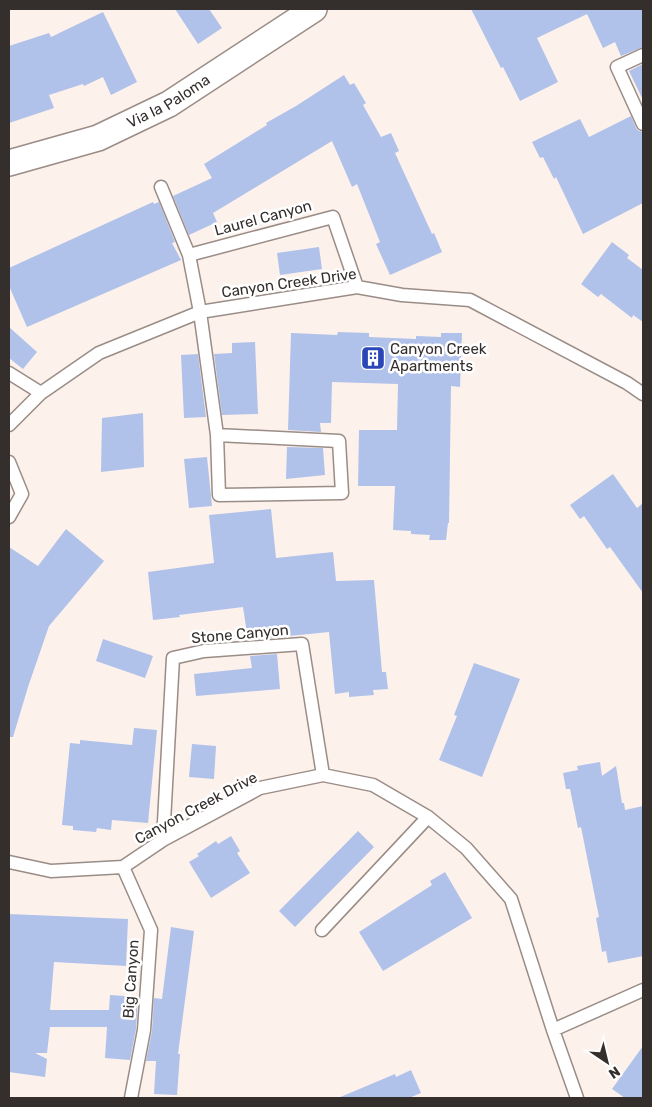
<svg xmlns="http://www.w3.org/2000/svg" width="652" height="1107" viewBox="0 0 652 1107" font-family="Rubik,sans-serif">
<rect width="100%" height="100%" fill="#fdf1eb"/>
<path fill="#b0c1ea" d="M175,9h34l13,19 -24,16z
M471,9h172v38l-22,9 -6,-14 -12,6 -16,-34 -50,24 21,44 -38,19 -17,-34 -2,1z
M103,12l34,70 -26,13 -8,-18 -19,9 -1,-2 -34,11 5,13 -45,15v-77l40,-13 2,4z
M643,64v36l-14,-29z
M344,75l6,10 4,-2 12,20 -3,2 18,32 10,-4 8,18 -4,2 37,81 2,-1 8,19 -52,23 -14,-31 4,-2 -23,-58 -5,3 -20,-46 -119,72 4,9 -28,13 -16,-39 39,-18 -8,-14 63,-39 -1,-2 30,-17z
M631,116l5,12 3,3 4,1v71l-60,31 -27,-57 -2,2 -11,-22 -3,1 -8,-16 48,-23 9,18z
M153,202l1,2 5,-2 16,40 -3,1 9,17 -154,67 -18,-41v-18z
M612,242l17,13 -2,3 16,12v52l-10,-7 -1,3 -31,-24 -3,3 -17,-13z
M319,247l3,22 -42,6 -3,-22z
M9,327l28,25 -14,17 -14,-11z
M338,332l31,1v4l47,2v-3l25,1v-4h21l-2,54 -9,-1 -2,137h-1l-2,17h-17l1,-5 -19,-1v-3l-18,-1 2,-44h-37l1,-56h38l1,-46 -66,-2 -1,41h-11l1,9 -33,-2 3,-97 46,2z
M255,342l3,72 -36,1 -8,-61 18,-1v-10z
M198,354l8,63 -22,1 -3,-63z
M143,413l1,54 -43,5 1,-54z
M287,447l36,1 2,27 -39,4z
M207,457l5,49 -23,2 -5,-49z
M613,474l24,34 6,-5v90l-33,-46 -3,2 -23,-33 -4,3 -10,-14z
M271,509l5,49 57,-6 3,29 38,-1 8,92h4l2,17 -15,1 1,5 -25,2v-5l-14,2 -6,-62 -81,8 -5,-33 -64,8 1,2 -27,3 -5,-48 66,-9 -5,-48z
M66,529l38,32 -55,65 -21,61 -15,50h-4v-190l29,19z
M103,639l50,17 -8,22 -49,-17z
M277,654l3,35 -84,7 -2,-22 58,-6 -2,-12z
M474,663l46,16 -38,98 -43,-17 18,-44 -3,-1z
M134,728l23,2 -9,93 -36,-3 -1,10 -14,-2 -1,4 -23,-2v-4l-11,-1 8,-82 10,1v-4l52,5z
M192,744l24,2 -2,33 -25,-2z
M600,762l2,14 14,-10 6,37h2l1,7 18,-4v150l-35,7 -2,-12 -4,1 -2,-12 -4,-22 3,-1 -18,-90 -3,1 -8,-39h-4l-3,-16 15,-3 -1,-4z
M358,831l16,16 -79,80 -16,-16z
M231,836l9,15 -3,2 13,20 -39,25 -22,-36 10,-6 -2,-2 19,-13 2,3z
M445,872l27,46 -89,53 -24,-39 73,-47 -2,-4z
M9,914l119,5 -2,47 -72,-4 -4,48h59l1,-15 28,2 -2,32 -6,31 -25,-2 2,-31h-57l-3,26h-12l12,6 -2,18 -36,-5z
M171,927l23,4 -16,123h2l-3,41 -23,-1 2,-33h-10l6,-30 2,-33 8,1z
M643,1046v52h-18l-13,-9z
M411,1070l10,23 -12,5h-71l57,-24 1,3z"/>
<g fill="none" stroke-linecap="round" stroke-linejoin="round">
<defs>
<path id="lane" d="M643,55l-26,12 26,57
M161,187l28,68 11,57 17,123
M189,255l144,-38 24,70
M9,373l32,20
M9,425l32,-32 58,-40 101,-41 157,-25 45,8 68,5 157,83 16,11
M217,435l122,6 3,52 -123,2z
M9,462l13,32 -13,23
M163,840l10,-182 31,-7 98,-7 21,131
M9,862l42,9 72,-4 40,-27 97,-52 63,-13 50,10 55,32 38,31 45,51 42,131 24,68
M123,867l28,63 -7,100 -13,68
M322,930l106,-113
M553,1030l90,-40"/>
<g id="street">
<path id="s1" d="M9,163l89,-25 71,-34 145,-95"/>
</g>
</defs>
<use href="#lane" stroke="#9a8c86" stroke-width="15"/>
<use href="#street" stroke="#9a8c86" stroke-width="28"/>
<use href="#lane" stroke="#fff" stroke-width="12"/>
<use href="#street" stroke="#fff" stroke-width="25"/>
</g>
<defs>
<symbol id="building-square" viewBox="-11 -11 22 22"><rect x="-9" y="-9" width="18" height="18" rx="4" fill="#2b47b7" stroke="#fff"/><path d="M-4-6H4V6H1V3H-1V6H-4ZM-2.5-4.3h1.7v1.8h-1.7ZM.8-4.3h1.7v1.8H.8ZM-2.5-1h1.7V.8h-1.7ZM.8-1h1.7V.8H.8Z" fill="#fff"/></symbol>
</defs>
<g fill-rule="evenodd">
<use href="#building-square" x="359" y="344" width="28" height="28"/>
</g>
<g text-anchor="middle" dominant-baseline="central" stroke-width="5" stroke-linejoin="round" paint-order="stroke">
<g font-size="15" fill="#342e2c" stroke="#fff">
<text stroke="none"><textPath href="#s1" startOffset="172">Via la Paloma</textPath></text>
<text transform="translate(263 218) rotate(-15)">Laurel Canyon</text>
<text transform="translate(289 283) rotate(-8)">Canyon Creek Drive</text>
<text transform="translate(240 634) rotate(-5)">Stone Canyon</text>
<text transform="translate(196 808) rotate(-28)">Canyon Creek Drive</text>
<text transform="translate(131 979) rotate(-86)">Big Canyon</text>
</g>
<g font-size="15" fill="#342e2c" stroke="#fff" text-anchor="start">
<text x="390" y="349">Canyon Creek<tspan x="390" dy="17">Apartments</tspan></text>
</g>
</g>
<rect width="652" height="1107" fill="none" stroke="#342e2c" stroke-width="20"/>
<g transform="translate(607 1062) rotate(145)" stroke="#ffffff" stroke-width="4" paint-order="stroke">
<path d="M0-4L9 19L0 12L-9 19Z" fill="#342e2c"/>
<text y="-8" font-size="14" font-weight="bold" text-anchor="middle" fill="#342e2c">N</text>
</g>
</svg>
